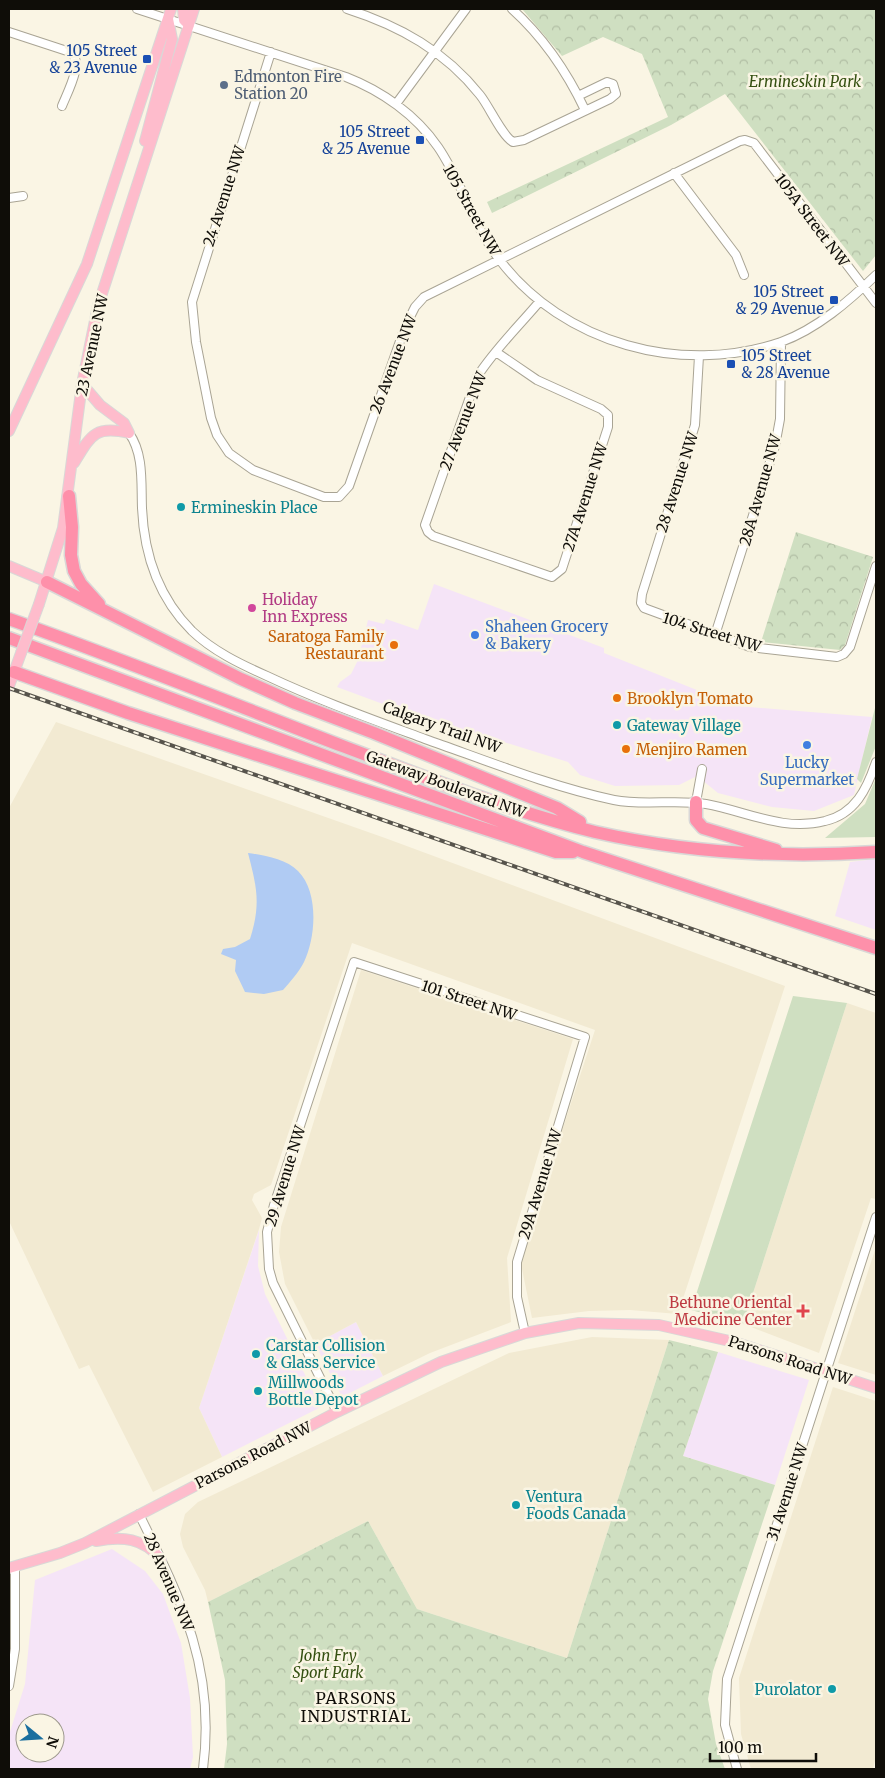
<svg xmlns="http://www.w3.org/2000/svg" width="885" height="1778" viewBox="0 0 885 1778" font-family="Merriweather,serif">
<defs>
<pattern id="forest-crowns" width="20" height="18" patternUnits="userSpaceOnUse" patternTransform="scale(1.25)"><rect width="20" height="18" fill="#cfdfc1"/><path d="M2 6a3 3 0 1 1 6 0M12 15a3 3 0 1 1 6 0" fill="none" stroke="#b1bea4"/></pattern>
</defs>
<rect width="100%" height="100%" fill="#faf5e4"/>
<path fill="#f5e4f7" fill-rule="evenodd" d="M434,584l170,64v5l133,53 135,11 -18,78 -40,16 -42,-4 -54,-14 -21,-17 -18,9 -64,1 -35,-11 -12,-13 -177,-55 -54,-20 3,-5 11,-8 7,-14 10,-40 16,4 2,-5 32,11z
M876,859v71l-41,-14 15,-54z
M259,1230l-1,36 7,28 56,113 -99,50 -23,-49z
M356,1322l27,54 -41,21 -27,-53z
M718,1352l91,28 -34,105 -92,-29z
M112,1549l33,22 18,23 18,49 9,55 3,59 -3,12h-181v-34l16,-51 10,-104zM25,1723h30v30h-30z"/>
<path fill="#f2ead2" d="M56,722l329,116 400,148 -107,328 -48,-4 -41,1 -57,7 -12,-59 75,-229 -243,-87 -81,242 -17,9 -2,6 10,18 -3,11 -60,179 23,49 -69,35 -64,-127 -10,4 -70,-148v-413z
M361,970l212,69 -66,219 4,64 -81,31 -47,23 -27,-54 -41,22 -30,-60 -6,-32 2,-25z
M847,1003l29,10v186l-5,-1 -52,155 -76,-29z
M876,1247v128l-38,-12z
M592,1337l77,3 -102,318 -150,-49 -49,-88 -160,81 -3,-12 -22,-43 -3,-13 5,-20 13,-12 311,-149z
M833,1387l43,14v356l-3,12h-122l-10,-35 -2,-56z"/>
<path fill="#cfdfc1" d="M876,704v42l-15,37 -4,-4z
M876,778v59l-51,1 40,-34z
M793,996l54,7 -104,321 -52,-14z"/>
<path fill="url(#forest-crowns)" d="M522,9h354v246l-13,16 -138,-177 -54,31 -179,88 -5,-11 181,-85 -26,-63 -39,-17 -41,19z
M796,532l77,25 -28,88 -5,5 -79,-8z
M669,1340l49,12 -35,104 92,29 -62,186 -5,28 8,45 9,25h-501l3,-25 -2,-64 -17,-78 160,-81 49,88 150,49z"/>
<path fill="#b0cbf3" d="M248,853c16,2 38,6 50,18 21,21 18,66 6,91 -5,10 -14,20 -21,28l-19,4 -19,-2 -10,-21 1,-11 -15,-6 2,-5 12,-2 15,-8c11,-35 7,-51 -2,-86z"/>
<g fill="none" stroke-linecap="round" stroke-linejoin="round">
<defs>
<path id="minor" d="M137,9l209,68c36,14 70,38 92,70 24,35 35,78 61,112 64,85 183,117 282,83 36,-13 68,-41 95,-67
M347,9c53,17 98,42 133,86 9,11 22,41 33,47l11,-2 86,-41 6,-5 -3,-10 -6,-2 -29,14
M512,9c31,28 55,63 73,101
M9,32l61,20c15,9 -3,41 -8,54
M271,52l-79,250 4,40 15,76 6,17 12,18 24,17 71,27h15l10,-11 56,-159 10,-20 9,-10 316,-156 5,-1 9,3 122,160
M396,104l70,-95
M674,173l62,82 8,20
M9,198l14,-2
M496,352l41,28 64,29 7,6v12l-46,142 -10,8 -119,-41 -5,-4 -3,-7 52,-148c17,-27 42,-51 63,-76
M699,356l-4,69 -53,169 -1,9 3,5 106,39 87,10 7,-3 6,-7 26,-81
M129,433c15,21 12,50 13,75 2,47 17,90 50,123 21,20 48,33 75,45 51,24 104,43 158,63 60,21 127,48 189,61 30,6 62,-1 92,4 40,7 77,28 119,17 30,-7 42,-32 51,-59
M715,635l60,-189 5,-27 1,-77
M696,802l6,-33
M337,1412l-64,-129 -4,-14 -2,-37 7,-27 80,-243 231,75 -68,225v35l8,36
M139,1514c43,87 77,155 64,255
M9,1686l6,-37v-82
M737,1769l-12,-44 2,-46 149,-462"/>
<path id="major" d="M183,9l1,11 5,5
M145,141l27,-102 -4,-20
M82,384l18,21 24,18 5,10
M9,431l78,-167 84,-255
M74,463c17,-28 21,-38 55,-30
M9,566l38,16
M39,604l24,-76 19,-144 16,-78 96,-297
M9,686l12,-33
M96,1541c27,-5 47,-3 65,18
M9,1568l51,-15 25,-10 252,-131 104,-50 84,-29 54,-10 80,2 75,17 142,46"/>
<path id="highway" d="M69,496l3,31 -1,28 3,16 7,13 18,20
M47,582l194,97 54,24 79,30 183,75 23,14
M9,619c113,40 224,85 336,128 82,31 165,64 250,85 92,21 188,26 281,20
M9,638l574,214 293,96
M14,672l114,41 428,139h17
M696,802v18l7,8 73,22"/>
</defs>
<use href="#minor" stroke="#a9a494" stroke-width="10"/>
<use href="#major" stroke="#d9d8d7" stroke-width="12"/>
<use href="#highway" stroke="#d9d8d7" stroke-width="15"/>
<use href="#minor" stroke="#fff" stroke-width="8"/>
<use href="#major" stroke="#febccc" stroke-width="10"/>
<use href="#highway" stroke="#fe90aa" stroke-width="12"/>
<defs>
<path id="rail" d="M9,688l867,306"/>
</defs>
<use href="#rail" stroke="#57544c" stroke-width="4"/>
<use href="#rail" stroke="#faf5e4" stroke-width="2" stroke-dasharray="5.5" stroke-linecap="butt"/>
<defs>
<path id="major-bridge" d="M21,653l18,-49"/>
</defs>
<use href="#major-bridge" stroke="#d9d8d7" stroke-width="12" stroke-linecap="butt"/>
<use href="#major-bridge" stroke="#febccc" stroke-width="10"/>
</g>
<g fill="#1a4fb4" stroke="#faf5e4" stroke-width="2">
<rect x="142" y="54" width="10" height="10" rx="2.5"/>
<rect x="415" y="135" width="10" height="10" rx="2.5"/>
<rect x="829" y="295" width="10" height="10" rx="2.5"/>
<rect x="726" y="359" width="10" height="10" rx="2.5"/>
</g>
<circle fill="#5c6f8a" stroke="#faf5e4" stroke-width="2" cx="224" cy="85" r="5"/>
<g fill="#0f9aa8" stroke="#faf5e4" stroke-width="2">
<circle cx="181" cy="507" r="5"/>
<circle cx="617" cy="725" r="5"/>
<circle cx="256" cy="1354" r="5"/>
<circle cx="258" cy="1391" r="5"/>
<circle cx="516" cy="1505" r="5"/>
<circle cx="832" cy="1689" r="5"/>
</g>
<circle fill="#d1479c" stroke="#faf5e4" stroke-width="2" cx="252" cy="608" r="5"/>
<g fill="#3f7fe0" stroke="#faf5e4" stroke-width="2">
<circle cx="475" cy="635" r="5"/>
<circle cx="807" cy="745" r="5"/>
</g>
<g fill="#e8710a" stroke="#faf5e4" stroke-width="2">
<circle cx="394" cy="645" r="5"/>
<circle cx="617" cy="698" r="5"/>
<circle cx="626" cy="749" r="5"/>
</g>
<path fill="#e0444e" stroke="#faf5e4" stroke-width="2" d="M800.5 1303.5h5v5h5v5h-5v5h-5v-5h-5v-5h5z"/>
<g text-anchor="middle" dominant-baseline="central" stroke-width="5" stroke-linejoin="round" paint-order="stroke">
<g font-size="15" fill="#164399" stroke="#faf5e4" text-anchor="end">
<text x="137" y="50">105 Street<tspan x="137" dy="17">&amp; 23 Avenue</tspan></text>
<text x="410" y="131">105 Street<tspan x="410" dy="17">&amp; 25 Avenue</tspan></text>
<text x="824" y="291">105 Street<tspan x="824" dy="17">&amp; 29 Avenue</tspan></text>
<text x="741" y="355" text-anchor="start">105 Street<tspan x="741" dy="17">&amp; 28 Avenue</tspan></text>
</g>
<g font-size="15" fill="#4e5e75" stroke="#faf5e4" text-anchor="start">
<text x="234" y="76">Edmonton Fire<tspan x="234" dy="17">Station 20</tspan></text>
</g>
<g font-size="15" font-style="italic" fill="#355011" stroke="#faf5e4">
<text x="805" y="81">Ermineskin Park</text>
<text x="328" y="1655">John Fry<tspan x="328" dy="17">Sport Park</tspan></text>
</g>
<g font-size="15" fill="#0f0d08" stroke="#faf5e4">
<text transform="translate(224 196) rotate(-72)">24 Avenue NW</text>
<text transform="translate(472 210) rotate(61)">105 Street NW</text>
<text transform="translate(812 220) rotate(53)">105A Street NW</text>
<text transform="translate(92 345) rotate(-78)">23 Avenue NW</text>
<text transform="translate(393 364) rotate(-69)">26 Avenue NW</text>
<text transform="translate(463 421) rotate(-69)">27 Avenue NW</text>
<text transform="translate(677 482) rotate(-72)">28 Avenue NW</text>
<text transform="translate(760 490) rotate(-74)">28A Avenue NW</text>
<text transform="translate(585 497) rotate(-72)">27A Avenue NW</text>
<text transform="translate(712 632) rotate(17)">104 Street NW</text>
<text transform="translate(442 727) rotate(20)">Calgary Trail NW</text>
<text transform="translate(446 784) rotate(20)">Gateway Boulevard NW</text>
<text transform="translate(469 1000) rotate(18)">101 Street NW</text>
<text transform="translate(285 1176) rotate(-73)">29 Avenue NW</text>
<text transform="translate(540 1184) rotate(-73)">29A Avenue NW</text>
<text transform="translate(790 1360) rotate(18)">Parsons Road NW</text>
<text transform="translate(253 1455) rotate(-27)">Parsons Road NW</text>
<text transform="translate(787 1492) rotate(-72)">31 Avenue NW</text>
<text transform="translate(169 1582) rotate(67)">28 Avenue NW</text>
</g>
<g font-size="15" fill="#0d838f" stroke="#faf5e4" text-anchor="start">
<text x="191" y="507">Ermineskin Place</text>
<text x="627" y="725">Gateway Village</text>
<text x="266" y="1345">Carstar Collision<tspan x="266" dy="17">&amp; Glass Service</tspan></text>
<text x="268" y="1382">Millwoods<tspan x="268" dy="17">Bottle Depot</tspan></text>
<text x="526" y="1496">Ventura<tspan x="526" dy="17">Foods Canada</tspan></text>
<text x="822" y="1689" text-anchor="end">Purolator</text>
</g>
<g font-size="15" fill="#b23c85" stroke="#faf5e4" text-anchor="start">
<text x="262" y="599">Holiday<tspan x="262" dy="17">Inn Express</tspan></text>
</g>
<g font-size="15" fill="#366cbe" stroke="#faf5e4" text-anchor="start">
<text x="485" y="626">Shaheen Grocery<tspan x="485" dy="17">&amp; Bakery</tspan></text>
<text x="807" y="762" text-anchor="middle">Lucky<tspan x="807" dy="17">Supermarket</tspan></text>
</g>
<g font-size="15" fill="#c56008" stroke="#faf5e4" text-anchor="start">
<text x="384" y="636" text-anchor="end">Saratoga Family<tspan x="384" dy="17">Restaurant</tspan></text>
<text x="627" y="698">Brooklyn Tomato</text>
<text x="636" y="749">Menjiro Ramen</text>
</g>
<g font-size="15" fill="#be3a42" stroke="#faf5e4" text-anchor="end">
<text x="792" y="1302">Bethune Oriental<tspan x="792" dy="17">Medicine Center</tspan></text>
</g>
<g font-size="16" letter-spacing="1" fill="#0f0d08" stroke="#faf5e4">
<text x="356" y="1698">PARSONS<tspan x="356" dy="18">INDUSTRIAL</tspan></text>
</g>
</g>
<rect width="885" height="1778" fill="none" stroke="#0f0d08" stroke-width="20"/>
<g transform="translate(40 1738) rotate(108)"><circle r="24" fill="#faf5e4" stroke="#9c988c"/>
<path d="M0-4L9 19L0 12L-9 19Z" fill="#1a6f9f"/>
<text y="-8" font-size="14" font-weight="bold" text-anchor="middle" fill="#0f0d08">N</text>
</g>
<path d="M710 1753v8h106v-8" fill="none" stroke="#0f0d08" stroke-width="2.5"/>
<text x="718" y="1753" font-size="15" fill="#0f0d08" stroke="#faf5e4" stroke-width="4" paint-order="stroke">100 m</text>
</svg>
